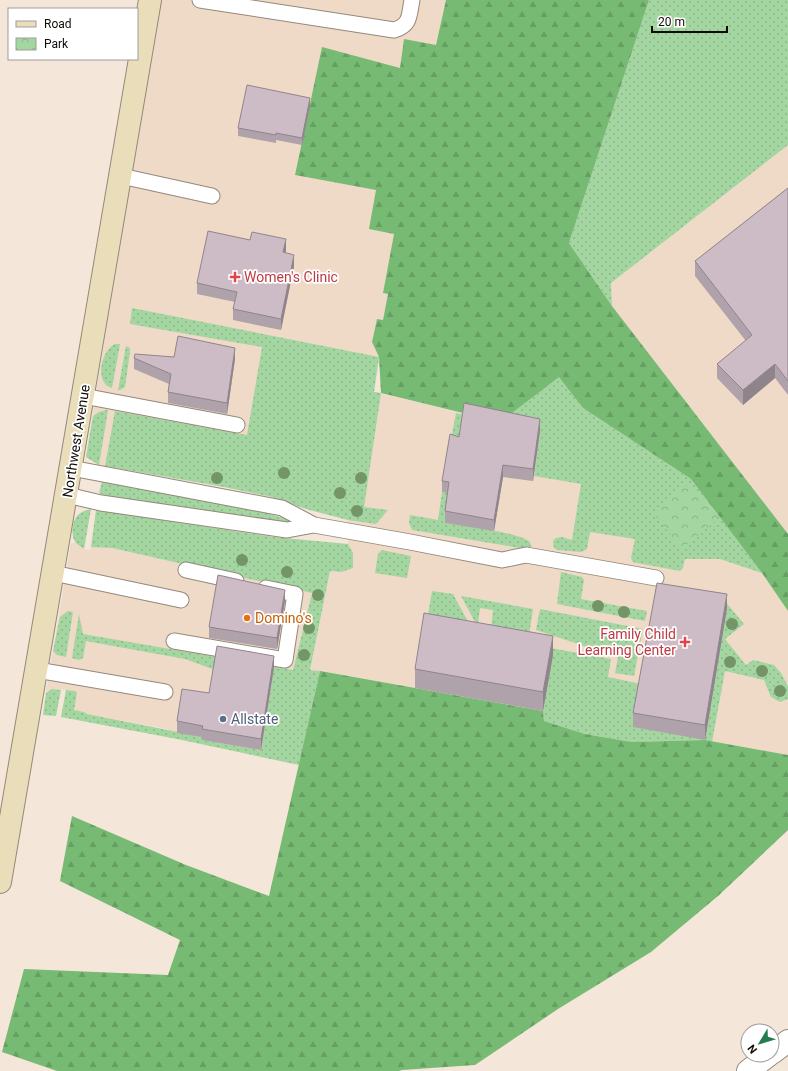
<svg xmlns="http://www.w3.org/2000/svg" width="788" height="1071" viewBox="0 0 788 1071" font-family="Roboto,sans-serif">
<defs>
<pattern id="grass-dots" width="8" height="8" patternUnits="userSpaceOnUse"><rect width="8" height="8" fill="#a4d6a1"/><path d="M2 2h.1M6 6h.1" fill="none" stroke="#8cb689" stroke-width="1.8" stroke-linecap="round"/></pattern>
<pattern id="forest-firs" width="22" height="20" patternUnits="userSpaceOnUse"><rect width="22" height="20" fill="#77ba73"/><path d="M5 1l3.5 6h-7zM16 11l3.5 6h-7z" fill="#669f62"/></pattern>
<pattern id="park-crowns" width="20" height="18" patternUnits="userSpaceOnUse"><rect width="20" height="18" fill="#a4d6a1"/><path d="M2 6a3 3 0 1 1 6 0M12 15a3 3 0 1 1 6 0" fill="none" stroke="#8cb689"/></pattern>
</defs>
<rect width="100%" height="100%" fill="#f4e6d8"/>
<path fill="#eedac7" d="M158,0h288l-10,45 -36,23 -104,107 80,15 18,44 -11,59 5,1 -5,26 -6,-1 -5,23 7,15 -5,35 126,30 59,-46 24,32 108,71 71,94 26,38v144l-83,-15 -73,2 -89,-31 -233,-41 20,-99 11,1 10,-24 -3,-4v-24l-42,-11 -34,-12 -48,-10 -125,-22 -13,-8z
M788,145v389l-176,-228 -1,-23z
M71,543h5l8,6 6,1 1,-3 20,1 201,44 -19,78 -21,10 -11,70 -59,-10 -39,-12 -76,-14 -3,-2 -11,-2 4,-17 -8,-3 -16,-1 -7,3z"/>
<path fill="url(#grass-dots)" d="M649,0h139v145l-177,138 1,23 -43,-63z
M132,308l247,49 -5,35 7,1 -17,114 24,3 -12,14 -28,-4 -42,-11 -34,-12 -48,-10 -119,-21 10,-55 132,24 15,-88 -132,-23z
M115,344h5l-8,44c-18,-4 -11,-38 3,-44z
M126,346l4,2v4l-5,35 -5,3h-2z
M559,376l24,32 108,71 71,94 -42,-14h-35l-2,9 -3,3 -43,-8 -4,-1 -2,-4 4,-19 -45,-7 -3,17 -6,3 -23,-2 -4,-2 -1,-7 3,-3 6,-1 10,3 9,-56 -47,-8 6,-45 -40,-9z
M106,410h2l-9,55 -13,-8 7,-41 6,-4z
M456,413l8,2 -5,33 -9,-3z
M102,481l144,25 52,17 -40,-2 -152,-25 -7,-3z
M442,492l7,1 -4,30c18,3 73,9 85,19l1,4 -2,2 -3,1 -114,-19 -3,-7 1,-8 28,5z
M91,509l-7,40c-2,-2 -6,-4 -8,-6 -6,-7 -4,-23 3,-29 4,-3 8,-4 12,-5z
M96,510l178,27 74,7 5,9v15l-12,4 -11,-1 -20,99 10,1 -21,94 -122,-26 -116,-22 5,-27 9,1 2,2 -3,17 10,2 3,2 116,23v3l58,10 11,-71 -57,-9 -30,-11 -99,-18 -3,17 -4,2 -7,-2 7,-44 4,20 210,36 19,-77 -200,-45 -21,-1z
M382,550l29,6 -4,22 -32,-5 3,-19z
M561,572l21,5 2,3 -3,19 66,12 -2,10 -88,-17z
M432,591l21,3 19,35 -45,-8z
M461,596l72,13 -4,26 -38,-5 2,-20 -13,-2 -2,15 -3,-1z
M724,600l20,24 -19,15 21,26 7,-5 21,5 7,8 7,13v13l-8,3 -9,-5 -7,-17 -39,-9 -13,71 -7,-2 -73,2 -47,-8 -41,-13 -1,-10 -53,-74 121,22 -3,18 33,7z
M540,609l103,20 -9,47 -19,-3 4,-21 -32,-5 -51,-17z
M68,611l5,1 -7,45 -9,-2 -4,-4 7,-34z
M52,689l9,1 -5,26 -13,-1 3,-22z"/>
<path fill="url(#forest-firs)" d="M446,0h203l-80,243 43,63 176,228v77l-26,-38 -71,-94 -108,-71 -24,-31 -59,45 -119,-29 -2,-36 -7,-15 5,-23 6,1 5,-26 -5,-1 11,-59 -25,-5 7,-39 -81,-15 27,-128 78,21 4,-29 32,6z
M320,671l223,40 1,10 41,13 47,8 73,-2 83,15v75l-70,66 -67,56 -93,57 -83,56 -73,5 -3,1h-342l-55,-19 22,-83 144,6 12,-35 -120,-59 12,-65 114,49 83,31z"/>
<path fill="url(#park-crowns)" d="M689,483l30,35 -37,31 -28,-35z"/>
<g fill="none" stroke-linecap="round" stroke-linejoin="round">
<defs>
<path id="lane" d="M200,0l194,30c17,-5 15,-15 18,-30
M121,176l91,20
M83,396l154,29
M71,468l211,40 32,17 96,17 92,18 24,-5 130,23
M67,495l34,8 186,27 27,-5
M186,570l50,11
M53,573l128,27
M174,641l111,19 10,-66 -29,-6
M37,670l128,22"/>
<path id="street" d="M772,1053l16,-12
M748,1071l21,-16"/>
<path id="secondary" d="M0,882l150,-882"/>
</defs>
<use href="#lane" stroke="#95887c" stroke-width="17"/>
<use href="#street" stroke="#95887c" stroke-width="24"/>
<use href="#secondary" stroke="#95887c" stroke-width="24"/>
<use href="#lane" stroke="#fff" stroke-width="15"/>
<use href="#street" stroke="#fff" stroke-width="22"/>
<use href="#secondary" stroke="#e9deb9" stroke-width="22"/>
</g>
<g fill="#739567">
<circle cx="284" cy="473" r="6"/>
<circle cx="217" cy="478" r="6"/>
<circle cx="361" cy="478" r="6"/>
<circle cx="340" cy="493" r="6"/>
<circle cx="357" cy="511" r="6"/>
<circle cx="242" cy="560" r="6"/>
<circle cx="287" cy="572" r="6"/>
<circle cx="318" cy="595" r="6"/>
<circle cx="598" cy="606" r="6"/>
<circle cx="624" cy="612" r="6"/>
<circle cx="732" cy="624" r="6"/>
<circle cx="309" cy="628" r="6"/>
<circle cx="304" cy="655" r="6"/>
<circle cx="730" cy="662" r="6"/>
<circle cx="762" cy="671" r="6"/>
<circle cx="780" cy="691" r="6"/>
</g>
<path fill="#b0a2aa" d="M310,106l-8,39 -26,-5v3l-38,-7v-8z
M788,188v207l-13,-17 -32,27 -26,-27v-14l29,-23 -51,-65v-15z
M286,250l-1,3 9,13 -13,64 -48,-10v-11l2,-7 -38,-8v-11z
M174,357l61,2 -8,55 -59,-11v-11l1,-8 -35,-15v-11z
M540,431l-7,50 -30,-4 -9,54 -49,-8v-12l3,-18 -6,-1v-11l17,-44z
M285,601l-8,48 -68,-11v-11z
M727,608l-22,132 -72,-13v-14z
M553,655l-10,56 -128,-23v-19z
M274,667l-13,83 -59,-10v-3l-25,-4v-12l32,-28z"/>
<path fill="#90848b" d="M310,98v8l-8,39v-7z
M286,239v11l-3,13v-11z
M294,255v11l-13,64v-11z
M235,348v11l-8,55v-11z
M775,364v14l-32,27v-15z
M540,419v12l-7,50v-12z
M503,465v12l-9,54v-11z
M285,590v11l-8,48v-11z
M727,594v14l-22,132v-15z
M553,636v19l-10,56v-19z
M274,656v11l-13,83v-11z"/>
<path fill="#cdbcc6" stroke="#90848b" d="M247,85l63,13 -8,40 -26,-5v2l-38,-7z
M788,188v193l-13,-17 -32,26 -26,-26 35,-29 -57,-74z
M208,231l42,9 2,-8 34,7 -3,13 11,3 -13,64 -48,-10 4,-17 -40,-9z
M178,336l57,12 -8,55 -59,-11 3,-18 -37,-16 1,-4 39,3z
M464,403l76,16 -7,50 -30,-4 -9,55 -49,-9 4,-29 -7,-1 8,-47 9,3z
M218,575l67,15 -8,48 -68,-11z
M657,583l70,11 -22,131 -72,-12z
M424,613l129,23 -10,56 -128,-23z
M217,646l57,10 -13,83 -59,-10 1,-3 -26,-5 5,-32 27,4z"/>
<g fill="#e0444e" stroke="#fff" stroke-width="1.5">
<path d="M233 271h4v4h4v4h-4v4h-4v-4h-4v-4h4z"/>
<path d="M683 636h4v4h4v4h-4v4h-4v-4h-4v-4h4z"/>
</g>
<circle fill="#e8710a" stroke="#fff" stroke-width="1.5" cx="247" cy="618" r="4"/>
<circle fill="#5c6f8a" stroke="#fff" stroke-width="1.5" cx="223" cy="719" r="4"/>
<g text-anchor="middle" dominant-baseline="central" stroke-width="3.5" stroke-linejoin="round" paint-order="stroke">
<g font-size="14" fill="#be3a42" stroke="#fff" text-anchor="start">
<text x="244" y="277">Women's Clinic</text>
<text x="676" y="634" text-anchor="end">Family Child<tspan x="676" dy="16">Learning Center</tspan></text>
</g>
<g font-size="14" fill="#0f0b07" stroke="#fff">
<text transform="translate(76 441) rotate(-81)">Northwest Avenue</text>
</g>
<g font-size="14" fill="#c56008" stroke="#fff" text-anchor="start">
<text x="255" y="618">Domino's</text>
</g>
<g font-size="14" fill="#4e5e75" stroke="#fff" text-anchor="start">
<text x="231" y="719">Allstate</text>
</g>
</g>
<rect x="8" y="8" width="130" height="52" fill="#ffffff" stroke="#9f9d9c"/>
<rect x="16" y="21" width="20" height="6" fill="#e9deb9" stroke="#9f9d9c"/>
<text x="44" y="28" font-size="12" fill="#0f0b07">Road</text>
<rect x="16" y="38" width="20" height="12" fill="url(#park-crowns)" stroke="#9f9d9c"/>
<text x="44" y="48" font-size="12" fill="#0f0b07">Park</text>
<g transform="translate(760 1043) rotate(232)"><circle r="19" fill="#ffffff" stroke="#9f9d9c"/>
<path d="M0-3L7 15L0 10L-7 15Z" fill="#247c50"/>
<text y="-6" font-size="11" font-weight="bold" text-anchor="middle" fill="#0f0b07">N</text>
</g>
<path d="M652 26v6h75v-6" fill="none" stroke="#0f0b07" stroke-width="2"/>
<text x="658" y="26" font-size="12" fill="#0f0b07" stroke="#ffffff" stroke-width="3" paint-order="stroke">20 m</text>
</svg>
